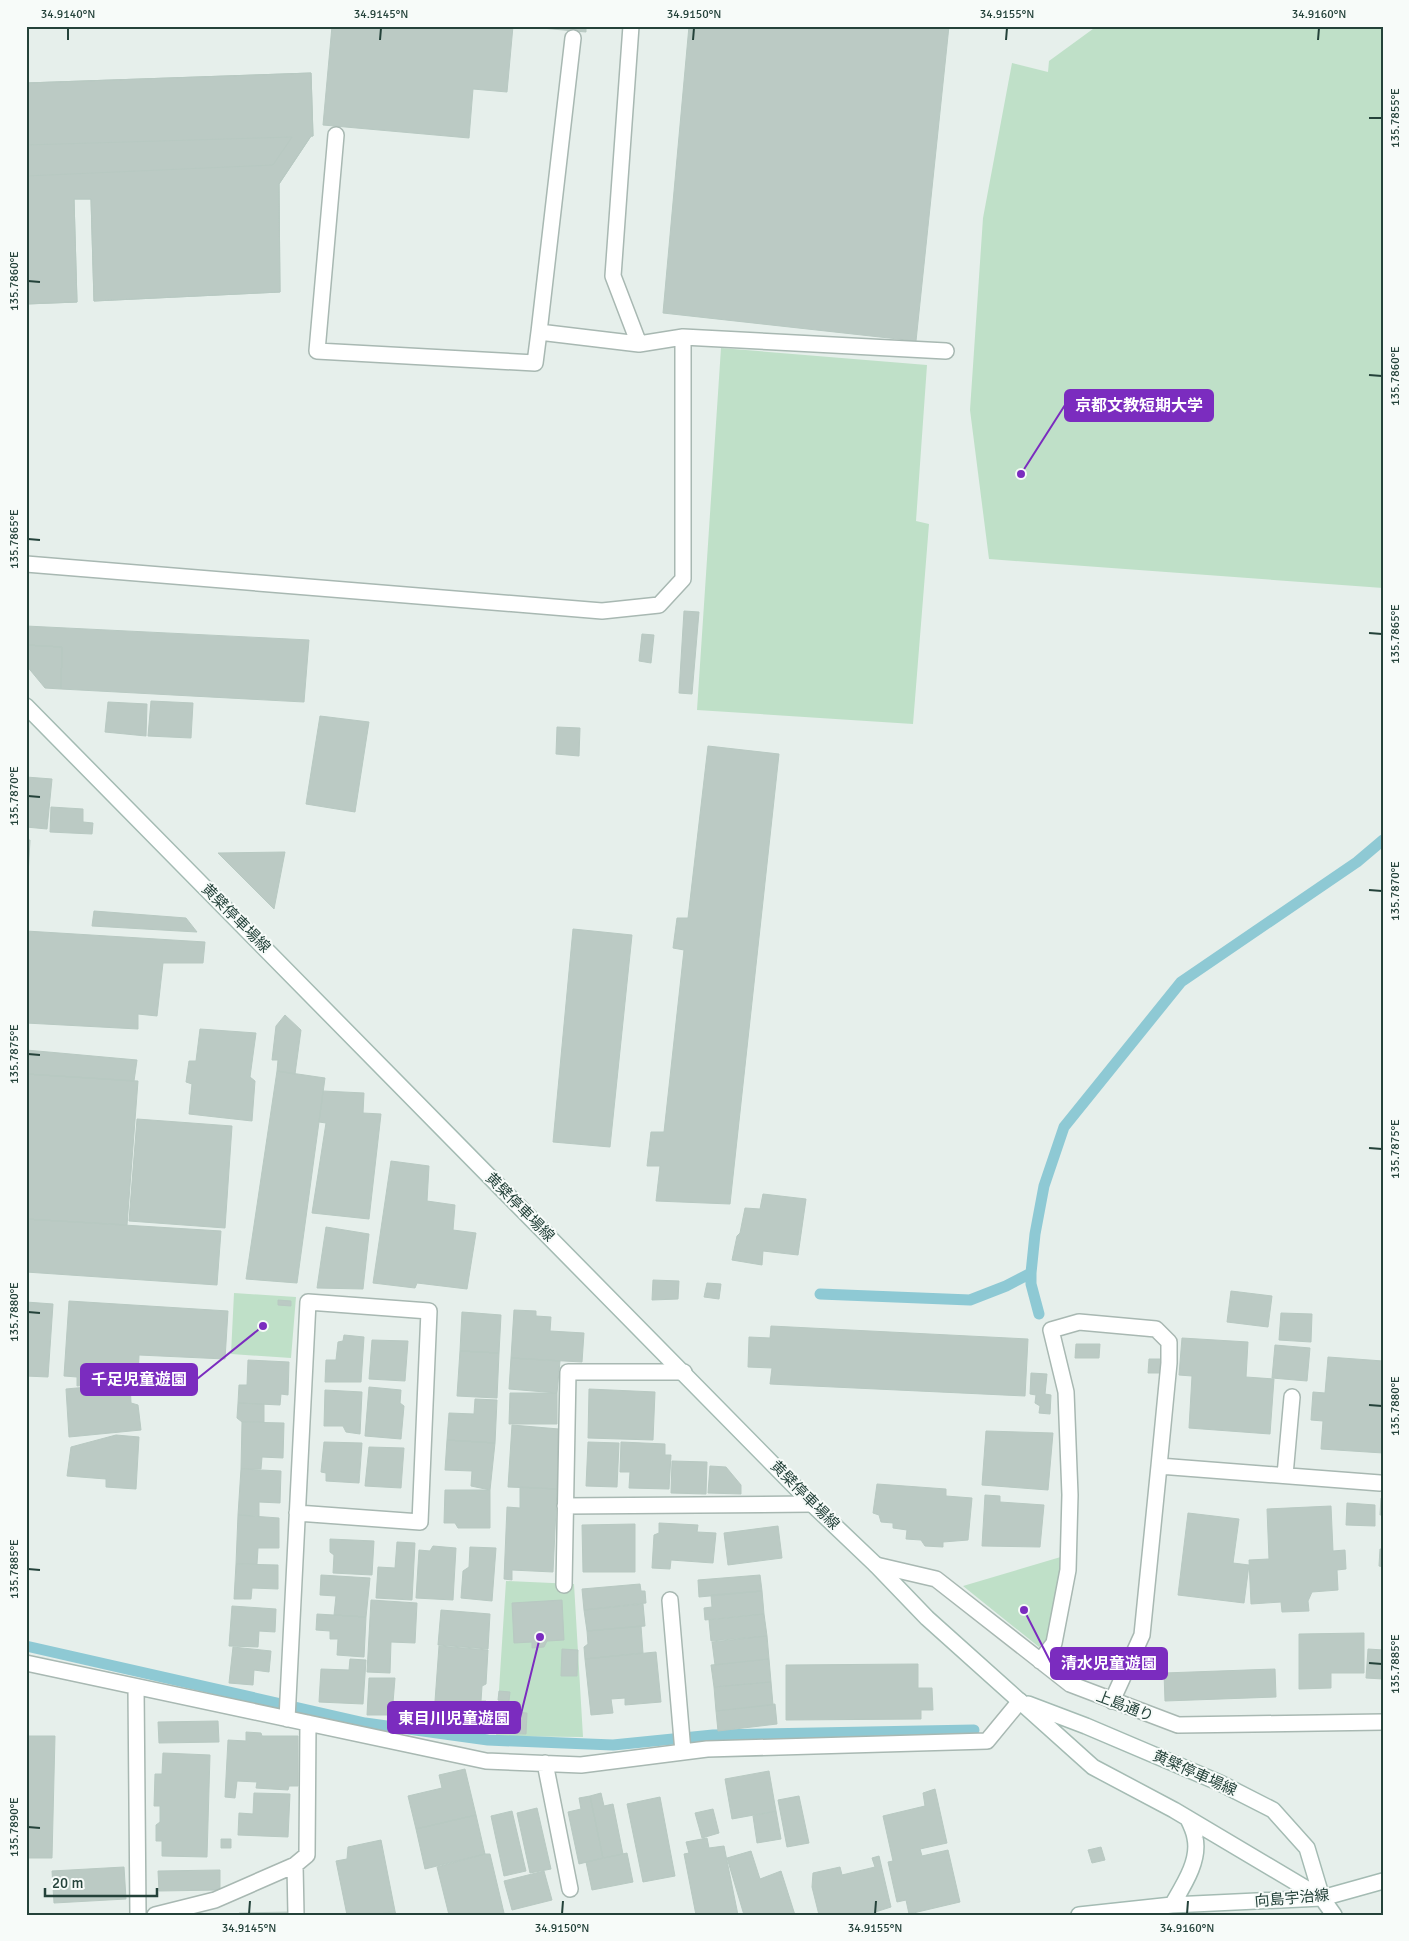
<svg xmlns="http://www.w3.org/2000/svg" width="1409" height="1941" viewBox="0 0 1409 1941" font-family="Signika,'Noto Sans JP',sans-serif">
<rect width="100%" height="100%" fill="#e6efeb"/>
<path fill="#bfe0c8" d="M1097,26h286v562l-394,-29 -19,-149 13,-192 29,-155 36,9 1,-11z
M721,348l206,17 -11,156 13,3 -16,200 -216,-14z
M234,1293l62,4 -5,61 -60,-4z
M1064,1556l-14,79 -11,12 -76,-61z
M506,1581l68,3 9,153 -87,-1z"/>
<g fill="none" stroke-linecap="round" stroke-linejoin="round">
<path stroke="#8ec9d4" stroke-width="11" d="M1031,1273v11l8,30
M820,1294l150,6 36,-14 25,-13 4,-39 9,-48 20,-59 117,-145 176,-120 26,-22
M26,1646l339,77 123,17 125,5 100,-10 261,-5"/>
</g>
<path fill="#bbcac4" stroke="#b8c9c2" d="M332,26h181l-6,66 -34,-3 -4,49 -146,-13z
M519,26h67v6z
M689,26h260l-33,315 -253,-28z
M311,73l2,63h-2l-32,48 1,108 -186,9 -3,-102h-17l3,103 -51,2v-221z
M311,73l2,63h-2l-32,48 1,108 -186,9 -3,-102h-17l3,103 -51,2v-128l247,-11 19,-28 -266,8v-62z
M684,611l15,1 -7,82 -13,-1z
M26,626l283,14 -5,62 -243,-13 1,-42 -36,-2z
M642,634l12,1 -3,28 -12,-2z
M26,645l36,2 -1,42 -16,-1 -19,-23z
M151,701l42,2 -2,35 -43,-2z
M108,702l39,2 -1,32 -41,-4z
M320,716l49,6 -14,90 -49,-8z
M557,727l23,1 -1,28 -23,-2z
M708,746l71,8 -49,450 -74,-3 4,-35h-13l4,-34h13l20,-182 -11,-2 4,-30h11z
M26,777l26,2 -5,50 -21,-2z
M51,807l32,2v13l10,1 -1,11 -42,-2z
M26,840h4l-3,53h-1z
M285,852l-11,57 -56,-56z
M94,911l92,7 11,14 -105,-6z
M573,929l59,6 -22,212 -57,-5z
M26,931l179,11 -2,21h-40l-6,53 -19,-2v15l-112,-6z
M285,1015l16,15 -6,44 -18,-3 1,-11h-6l4,-34z
M200,1029l56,4 -6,44 5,4 -3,40 -63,-7 3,-30 -6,-2 3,-21h7z
M26,1050l111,10 -3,21 -108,-7z
M277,1071l48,7 -28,205 -51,-4z
M26,1074l112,7 -11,144 -101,-6z
M323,1091l41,2 -1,20 18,1 -12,105 -57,-6 14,-90 -7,-1z
M137,1119l95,7 -7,102 -96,-7z
M391,1161l38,5 -2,35 28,4 -2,25 23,3 -9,56 -50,-6 -2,5 -42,-5z
M763,1194l43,5 -8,56 -35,-4 -1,14 -30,-5 5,-24 3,-3 5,-25 15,1z
M26,1219l195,12 -4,54 -191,-13z
M326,1227l43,7 -6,55 -46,-1z
M653,1280l26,1 -1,18 -26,1z
M707,1283l14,1 -2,15 -15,-2z
M1231,1291l41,5 -4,31 -41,-5z
M278,1300l13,1v5l-13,-1z
M69,1301l159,10 -3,48 -86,-4 -1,24 -61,7v-9l-13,-1z
M26,1302l27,2 -5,73 -22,-1z
M514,1310l22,1v5l15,1 -1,14 34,2 -2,29 -71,-4z
M462,1312l39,3 -2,38 -39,-2z
M1281,1313l31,1 -1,28 -32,-2z
M771,1326l257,13 -3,57 -255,-12 2,-16 -24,-1 1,-30 21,1z
M344,1335l20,2 -3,45h-36l1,-22h10l2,-18 5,-1z
M1182,1338l66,4 -2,35 28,2 -4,55 -81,-6 3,-52 -13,-1z
M372,1340l36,1 -3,40 -36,-2z
M1076,1344h24l-1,14h-24z
M1275,1345l35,3 -3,33 -35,-3z
M460,1351l39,2 -2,45 -40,-2z
M1328,1357l55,4v92l-62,-4 2,-28 -12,-1 2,-28 12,1z
M511,1358l49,3 -3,32 -48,-4z
M1149,1359h12l-1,14h-12z
M248,1360l41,2 -1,33 -7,-1 -1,11 -42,-2 1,-18h8z
M1031,1373l16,1 -2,20 6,1 -1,19 -11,-1 1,-7 -5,-3 1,-8 -6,-1z
M130,1383l1,20 7,2 3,25 -72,7 -3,-48z
M369,1387l32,3 -1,13 4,3 -3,33 -36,-3z
M589,1389l66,3 -2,48 -65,-2z
M325,1390l37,2 -2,42 -14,-2 -3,-6h-19z
M510,1393h47v31h-48z
M475,1399l22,1 -2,43 -48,-3 2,-27 25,1z
M238,1403l26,1v18h-22l-5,-4z
M242,1422l42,1 -1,35 -21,-1 -1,12h-20z
M512,1425l47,4 -2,60 -49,-2z
M986,1431l67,2 -5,57 -66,-5z
M116,1435l23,2 -3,52 -30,-2v-8l-39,-3 4,-29z
M447,1440l48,3 -5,47 -19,-4 1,-15 -27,-1z
M324,1442l38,1 -3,40 -33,-2v-8l-5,-1z
M588,1442l31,1 -2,44 -31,-1z
M621,1442l44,2v11h6l-2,34 -40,-1 1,-16h-10z
M369,1447l35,1 -3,40 -36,-2z
M672,1461l35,1 -1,32 -35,-1z
M710,1466l16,1 15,18v9l-33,-1z
M241,1469l40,2 -1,32 -21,-1v14l-21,-1z
M877,1484l69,5v7l26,2 -4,42 -25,2v5l-18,-1 -4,-6 -15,-1 1,-9 -14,-2v-5l-12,-1 -2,-7 -6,-2z
M520,1487l37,2 -4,83 -41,-2v10l-8,-1 3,-72 13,1z
M445,1490h45v38h-32l-3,-5h-11z
M985,1495l15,1v6l44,3 -4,42 -58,-1z
M1383,1497v18h-3l1,-17z
M1347,1503l28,2v21l-29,-1z
M1331,1506l2,45 12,-1 1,19 -9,1 1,20 -26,2 -4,9 1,10 -27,1 -1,-10 -30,2 -2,-44 20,-1 -2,-50z
M1188,1513l51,6 -6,44 16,2 -5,38 -66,-8z
M238,1515l41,3v30h-21l-1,16h-21z
M659,1523l39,2 -1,7 19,1 -3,30 -42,-3 -1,9 -18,-1 2,-33 5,-2z
M635,1524v48h-52l-1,-47z
M778,1526l4,32 -54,7 -4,-32z
M330,1539l44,2 -2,34 -39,-2 1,-18 -4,-3z
M397,1542l18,1 -3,57 -36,-2 2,-31 17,1z
M433,1546l23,2 -3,52 -37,-2 3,-48 11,1z
M470,1547l26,1 -4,53 -31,-3 2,-27 6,-4z
M1380,1549h3v18l-4,-1z
M236,1564l42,1v24l-26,-1 -1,11h-17z
M321,1575l49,3 -4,39 -32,-2 2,-19 -16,-1z
M760,1575l2,16 -63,6 -1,-17z
M640,1584l1,7h4l1,12 -62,7 -2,-21z
M762,1591l2,23 -59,6 -1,-12 8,-1 -1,-12z
M371,1600l46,3 -2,40 -24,-1 -1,31 -23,-1z
M562,1600l2,40 -17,1 -3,6 -12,1v-6l-18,1 -2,-40z
M643,1604l2,22 -58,5 -3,-21z
M232,1606l44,3 -1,23 -16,-1 -1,16 -29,-1z
M441,1610l49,4 -2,35 -50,-4z
M317,1614l49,3 -2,40 -27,-2 1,-16h-8v-8l-14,-1z
M764,1614l3,22 -56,5 -2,-21z
M641,1626l2,27 -58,6 -1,-12 4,-3 -1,-13z
M1364,1633v40h-33v15l-32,1v-55z
M767,1636l2,23 -54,6 -3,-23z
M439,1646l49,4 -2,34 -4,2 -1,15h5l-2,18 -50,-4z
M233,1647l38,4 -2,21 -15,-2 -1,15 -24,-2z
M562,1649l16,1 -1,26h-16z
M1368,1649l15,1v45v-16l-17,-1z
M656,1652l5,50 -36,3v-7l-14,1 2,14 -22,2 -6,-56z
M350,1659l16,1 -3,44 -44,-2 2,-33 28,1z
M769,1659l2,23 -57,5 -3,-22z
M918,1664v24h14l1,22h-12v9l-135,1v-55z
M1275,1669l1,28 -111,4 -1,-28z
M369,1678h26l-3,37h-25z
M771,1682l2,23 -57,6 -2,-24z
M499,1691l11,1 -1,9 -11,-1z
M775,1704l2,20 -59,7 -2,-20z
M500,1711l27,2 -1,21 -27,-1z
M218,1721l1,21 -60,1 -1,-21z
M246,1732l15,1 1,3h36v50h-9l-1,4 -32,-2 1,-6 -20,-1 -2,17 -10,-1 3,-57 18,1z
M26,1736h29l-3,122h-26z
M163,1753l47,2 -3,102 -45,-1v-15h-6v-16l4,-3v-16h-6l1,-32h7z
M465,1769l11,46 -60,14 -8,-33 34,-8 -3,-13z
M769,1771l7,40 -44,8 -7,-40z
M935,1789l12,54 -27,6 2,7 26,-6 12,52 -51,12 -3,-14 -9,2 -9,-40 5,-1 -10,-45 42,-10 -2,-13z
M254,1793l36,1 -2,43 -50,-2 1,-22 14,1z
M601,1793l3,13 9,-2 10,50 -20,4 -13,-62z
M590,1796l13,62 -24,6 -11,-52 13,-3 -2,-11z
M799,1796l10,47 -22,4 -9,-47z
M660,1797l15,79 -32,6 -16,-78z
M537,1808l14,61 -21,4 -13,-60z
M713,1809l6,24 -17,5 -7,-25z
M512,1811l14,60 -22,5 -13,-60z
M776,1811l5,28 -24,4 -4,-27z
M476,1815l9,39 -60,15 -9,-40z
M707,1838l2,10 15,-2 14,69h-42l-12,-61 5,-1 -3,-11z
M221,1839h10v9h-10z
M381,1840l14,71 -19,4h-29l-11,-54 11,-2 1,-12z
M1101,1847l4,13 -13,3 -4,-13z
M751,1851l9,28 21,-8 14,44h-51l-17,-57z
M627,1853l6,29 -41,8 -6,-28z
M485,1854h5l14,59 -2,2h-53l-12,-48z
M879,1856l12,51 -25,8h-47l-7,-28 1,-14 27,-6 2,8 33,-8 -3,-9z
M124,1867l2,32 -72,4 -2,-32z
M220,1870v20l-61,1 -1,-20z
M544,1871l8,29 -40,10 -8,-29z
M395,1911l1,4h-20z
M291,1912v3h-52v-2z"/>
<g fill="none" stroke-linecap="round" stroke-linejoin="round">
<defs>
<path id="lane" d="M573,38l-34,294 100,12
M336,135l-19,216 218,12 4,-31
M683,337l263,14
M26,564l576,47 57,-6 24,-26v-242l-44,7 -26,-68 18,-250"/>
<path id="street" d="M1285,1475l7,-78
M565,1506l247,-2
M876,1565l60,14 134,105 108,41 205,-3
M564,1585l4,-213h116
M670,1600l13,152
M1040,1661l14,-18 14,-73 2,-75 -4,-103 -15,-62 28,-8 77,7 13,13v21l-10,103
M26,1663l460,98 95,4 126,-16 280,-8 33,-40
M136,1688l2,227
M1112,1701l30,-66 17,-169 221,17
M287,1719l21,-417 121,9 -9,211 -123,-9
M545,1763l25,126
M295,1865l1,50
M155,1915l60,-15 80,-35 12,-10 1,-132"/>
<path id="secondary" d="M26,706l786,798 64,61 51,53 166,149 81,43 148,88
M1028,1704l58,22 134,57 53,27 34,38 15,50 12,17
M1172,1905c11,-19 28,-44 23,-67 -1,-7 -4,-13 -7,-19
M1079,1915l93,-10 150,-7 61,-17"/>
</defs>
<use href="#lane" stroke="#a8b8b2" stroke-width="18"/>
<use href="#street" stroke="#a8b8b2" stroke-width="18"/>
<use href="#secondary" stroke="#a4bbb3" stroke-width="18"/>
<use href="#lane" stroke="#fff" stroke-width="15"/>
<use href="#street" stroke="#fff" stroke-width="15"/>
<use href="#secondary" stroke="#fff" stroke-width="15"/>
</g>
<path fill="none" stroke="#24423a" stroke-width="2" d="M68,40v-12M380,40l1,-12M693,40l1,-12M1006,40l1,-12M1318,40l1,-12M1369,118h13M28,281l12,1M1369,375l13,1M28,539l12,1M1369,633l13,1M28,796l12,1M1369,890l13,1M28,1054l12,1M1369,1148l13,1M28,1312l12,1M1369,1405l13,1M28,1569l12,1M1369,1663l13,1M28,1827l12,1M249,1914l1,-13M562,1914l1,-13M875,1914l1,-13M1187,1914l1,-13"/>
<g text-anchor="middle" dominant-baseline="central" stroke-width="4" stroke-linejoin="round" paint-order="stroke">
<g font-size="15" fill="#24423a" stroke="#f7fbf9">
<text transform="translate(236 918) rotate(45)">黄檗停車場線</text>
<text transform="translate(520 1207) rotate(45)">黄檗停車場線</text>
<text transform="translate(805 1495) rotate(45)">黄檗停車場線</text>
<text transform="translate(1125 1706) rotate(21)">上島通り</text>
<text transform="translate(1195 1773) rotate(24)">黄檗停車場線</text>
<text transform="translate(1292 1898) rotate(-5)">向島宇治線</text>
</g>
</g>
<path fill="none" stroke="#7b2cbf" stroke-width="2" d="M1021 474L1065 405M263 1326L197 1379M1024 1610L1051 1663M540 1637L520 1718"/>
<g fill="#7b2cbf" stroke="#f7fbf9" stroke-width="2">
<circle cx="1021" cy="474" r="5"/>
<circle cx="263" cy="1326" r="5"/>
<circle cx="1024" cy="1610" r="5"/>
<circle cx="540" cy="1637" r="5"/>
</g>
<g fill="#7b2cbf" stroke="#7b2cbf" stroke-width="2">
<rect x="1065" y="390" width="148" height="31" rx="5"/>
<rect x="81" y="1364" width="116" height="31" rx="5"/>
<rect x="1051" y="1648" width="116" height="31" rx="5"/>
<rect x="388" y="1702" width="132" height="31" rx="5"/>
</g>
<g font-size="16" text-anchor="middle" font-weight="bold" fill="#fff">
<text x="1139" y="411">京都文教短期大学</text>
<text x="139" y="1385">千足児童遊園</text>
<text x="1109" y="1669">清水児童遊園</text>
<text x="454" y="1724">東目川児童遊園</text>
</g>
<rect width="1409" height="1941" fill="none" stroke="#f7fbf9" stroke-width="55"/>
<path d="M45 1888v8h112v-8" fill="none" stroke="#24423a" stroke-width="2.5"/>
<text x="52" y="1888" font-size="15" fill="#24423a" stroke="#f7fbf9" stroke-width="4" paint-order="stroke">20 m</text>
<rect x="28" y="28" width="1354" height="1886" fill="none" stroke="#24423a" stroke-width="2"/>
<g font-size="12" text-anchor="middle" fill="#24423a">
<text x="68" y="18">34.9140°N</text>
<text x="381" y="18">34.9145°N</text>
<text x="694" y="18">34.9150°N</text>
<text x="1007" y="18">34.9155°N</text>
<text x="1319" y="18">34.9160°N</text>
<text transform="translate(1395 118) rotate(-90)" y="4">135.7855°E</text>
<text transform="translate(14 281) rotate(-90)" y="4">135.7860°E</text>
<text transform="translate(1395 376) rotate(-90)" y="4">135.7860°E</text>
<text transform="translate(14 539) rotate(-90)" y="4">135.7865°E</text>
<text transform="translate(1395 634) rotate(-90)" y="4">135.7865°E</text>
<text transform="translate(14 796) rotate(-90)" y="4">135.7870°E</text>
<text transform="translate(1395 891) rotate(-90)" y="4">135.7870°E</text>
<text transform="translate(14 1054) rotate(-90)" y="4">135.7875°E</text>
<text transform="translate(1395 1149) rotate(-90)" y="4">135.7875°E</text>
<text transform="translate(14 1312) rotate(-90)" y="4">135.7880°E</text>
<text transform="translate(1395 1406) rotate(-90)" y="4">135.7880°E</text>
<text transform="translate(14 1569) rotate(-90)" y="4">135.7885°E</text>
<text transform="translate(1395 1664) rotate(-90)" y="4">135.7885°E</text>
<text transform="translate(14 1827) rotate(-90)" y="4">135.7890°E</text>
<text x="249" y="1932">34.9145°N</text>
<text x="562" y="1932">34.9150°N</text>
<text x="875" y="1932">34.9155°N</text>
<text x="1187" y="1932">34.9160°N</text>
</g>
</svg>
